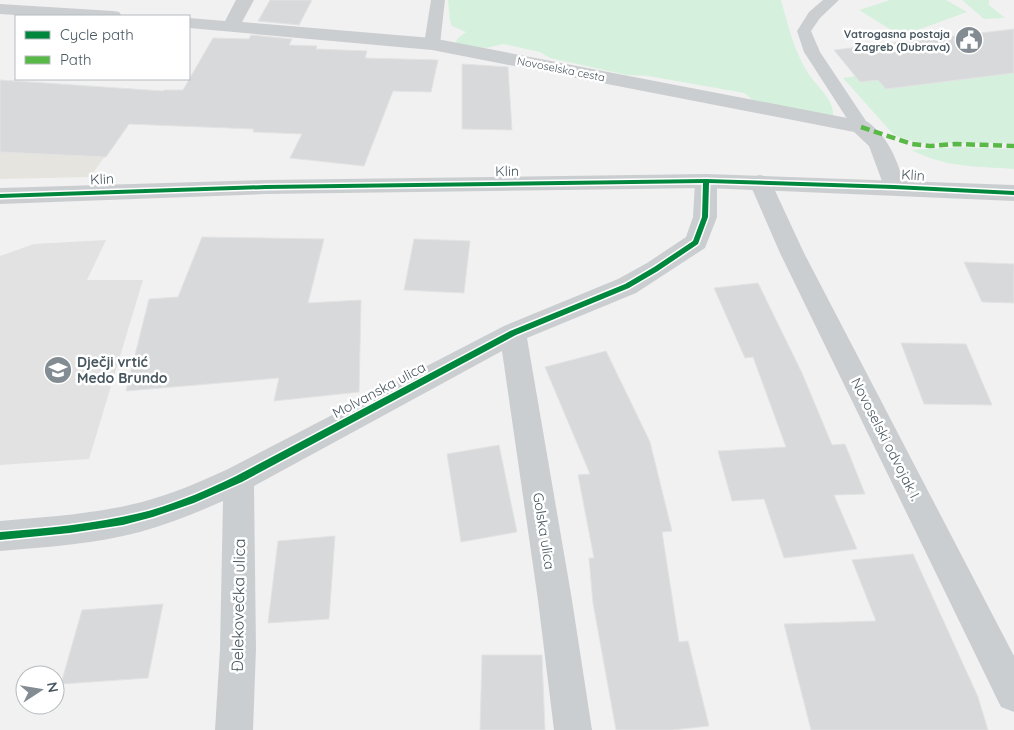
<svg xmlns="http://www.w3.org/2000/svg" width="1014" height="730" viewBox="0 0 1014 730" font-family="Quicksand,sans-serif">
<rect width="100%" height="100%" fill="#f2f1f1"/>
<path fill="#e6e4df" d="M152,91l-62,86 -90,2v-69z"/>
<path fill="#e3e2e3" d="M106,240l-19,40h56l-54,179 -89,6v-209l34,-12z"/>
<path fill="#d5f1dd" d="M448,0h333c7,25 13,51 27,73 9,14 27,27 25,43l-79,-15 -10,-8 -96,-17 -21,-1 -77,-17 -10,-6 -37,-8 -17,4 -31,-4 3,-6 8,-6 -14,-6 -2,-5z
M890,0h56l21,12 -66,24 -42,-26z
M962,0h27v5l16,13 -21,1z
M1014,73v70h-92l-24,-6 -6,-4 -49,-55 13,-2 10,5z
M961,147l53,2v20c-40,-3 -66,-1 -103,-19z"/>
<path fill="#d8d9da" stroke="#e3e3e4" d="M270,0h42l-13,25 -41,-4z
M1014,29v44l-128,16 -8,-9 -18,2 -26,-32z
M251,35l41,4 -3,6 28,1 -1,3 51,2 -2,7 73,2 -7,32 -38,-1 -29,75 -74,-8 12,-24 -49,-2 1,-3 -125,-5 -23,33 -106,-5v-72l163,11 1,-1h19l30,-52 36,1z
M462,64l46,3 4,63 -50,-1z
M202,237l122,2 -16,64 53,-3 -2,92 -85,9 5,-23 -153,13 23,-92 29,-2z
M414,239l56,2 -6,52 -60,-3z
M964,262l50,2v39l-32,-1z
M758,283l44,90 30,72 13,-1 20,50 -31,1 23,54 -73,9 -20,-59 -32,2 -14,-50 68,-4 -33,-90 -8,1 -31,-70z
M901,343l65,1 26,61 -68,-1z
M606,351l44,91 22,89 -10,1 17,110 9,-1 21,85 -37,4h-56l-23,-127 -4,-45h5l-16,-83 12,-1 -45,-107z
M499,445l18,87 -56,10 -14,-88z
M335,536l-6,83 -61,4 10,-82z
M913,554l65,143 10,33h-177l-27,-106 92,-3 -24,-61z
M163,604l-15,74 -87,6 21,-74z
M482,655h60l3,75h-65z"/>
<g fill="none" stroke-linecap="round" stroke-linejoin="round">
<path fill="#cbced0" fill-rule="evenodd" d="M431,0h14l-5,44 -3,3h-10l-3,-3z
M823,0h16l-19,18 -9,13 9,21 50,75 -3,4 -6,1 -6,-1 -51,-79 -7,-21 12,-19z"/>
<path fill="#cbced0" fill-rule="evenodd" d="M236,0h18l-12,22 190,16 436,84c22,17 30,40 37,65l-3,5 -8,2 -8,-2 -17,-46 -15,-14 -422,-82 -243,-22v-10l36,3z
M0,4l113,7 6,1 3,4h-91l-31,-2z
M706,174l8,2 3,5v36l-12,31 -69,45 -109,45 45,262 20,130h-38l-16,-130 -36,-249 -248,135 2,163 -3,81h-38l5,-81 3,-148c-27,12 -54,23 -83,31 -45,12 -93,15 -140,19v-30c47,-4 95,-7 142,-19 30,-8 58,-20 86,-33l276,-143 114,-47 29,-16 39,-26 7,-20 2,-36 3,-5z
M760,175l8,2 3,5 33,71 210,403v56l-13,-5 -221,-454 -31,-71 3,-5z"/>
<path fill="#cbced0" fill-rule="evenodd" d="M706,174l308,11v16l-308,-13 -440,6 -266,10v-16l266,-8z"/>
<path stroke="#58b947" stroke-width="4.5" stroke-dasharray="9 4.5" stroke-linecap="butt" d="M861,127l51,17 18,2 26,-2 58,2"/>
<defs>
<path id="cycleway" d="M706,179l188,6 120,6v4l-120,-6 -185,-6 -1,34 -10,27 -40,27 -29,17 -113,47 -274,147 -48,21 -41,14 -30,8 -53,8 -70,7v-8c47,-4 94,-8 140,-19 33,-8 65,-22 96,-37l274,-145 115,-47 29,-17 39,-26 9,-24 1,-34 -437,6 -266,9v-4l266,-9z"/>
</defs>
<use href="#cycleway" stroke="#fff" stroke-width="3"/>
<use href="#cycleway" fill="#00873e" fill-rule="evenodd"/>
</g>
<defs>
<symbol id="civic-disc" viewBox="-11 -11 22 22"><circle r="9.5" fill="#838c92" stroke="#fff"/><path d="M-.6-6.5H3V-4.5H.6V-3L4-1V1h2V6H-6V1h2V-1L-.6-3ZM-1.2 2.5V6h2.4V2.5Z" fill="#fff"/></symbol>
<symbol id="school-disc" viewBox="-11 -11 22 22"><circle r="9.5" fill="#838c92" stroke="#fff"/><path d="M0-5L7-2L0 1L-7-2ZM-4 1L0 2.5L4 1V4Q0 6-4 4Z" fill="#fff"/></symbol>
</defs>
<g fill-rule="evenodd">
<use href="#civic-disc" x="953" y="24" width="32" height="32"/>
<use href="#school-disc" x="42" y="354" width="32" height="32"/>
</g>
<g text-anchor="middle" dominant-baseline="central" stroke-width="5" stroke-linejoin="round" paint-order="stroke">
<g font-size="11" font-weight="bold" fill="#47565f" stroke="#fff" text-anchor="end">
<text x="950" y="34">Vatrogasna postaja<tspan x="950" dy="13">Zagreb (Dubrava)</tspan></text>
</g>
<g font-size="11" fill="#47565f" stroke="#fff">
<text transform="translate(561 69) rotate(11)">Novoselska cesta</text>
</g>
<g font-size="14" fill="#47565f" stroke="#fff">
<text transform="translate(507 171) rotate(-1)">Klin</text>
<text transform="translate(913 175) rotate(3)">Klin</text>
<text transform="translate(102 179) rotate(-2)">Klin</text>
<text transform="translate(379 390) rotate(-28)">Molvanska ulica</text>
<text transform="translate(886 439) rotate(63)">Novoselski odvojak I.</text>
<text transform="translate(544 531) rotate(81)">Golska ulica</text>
</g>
<g font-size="14" font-weight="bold" fill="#47565f" stroke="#fff" text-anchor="start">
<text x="77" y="362">Dječji vrtić<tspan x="77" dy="16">Medo Brundo</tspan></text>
</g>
<g font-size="16" fill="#47565f" stroke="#fff">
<text transform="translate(238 605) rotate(-89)">Đelekovečka ulica</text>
</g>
</g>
<rect x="15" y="15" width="175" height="65" fill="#ffffff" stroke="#b5bbbf"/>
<rect x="25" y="31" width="25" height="8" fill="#00873e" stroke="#b5bbbf"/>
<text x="60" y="40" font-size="15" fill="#47565f">Cycle path</text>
<rect x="25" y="56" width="25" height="8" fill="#58b947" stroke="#b5bbbf"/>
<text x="60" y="65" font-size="15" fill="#47565f">Path</text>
<g transform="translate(40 690) rotate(78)"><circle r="24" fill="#ffffff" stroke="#b5bbbf"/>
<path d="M0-4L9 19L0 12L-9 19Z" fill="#838c92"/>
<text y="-8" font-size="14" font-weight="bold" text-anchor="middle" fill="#47565f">N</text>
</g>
</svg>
